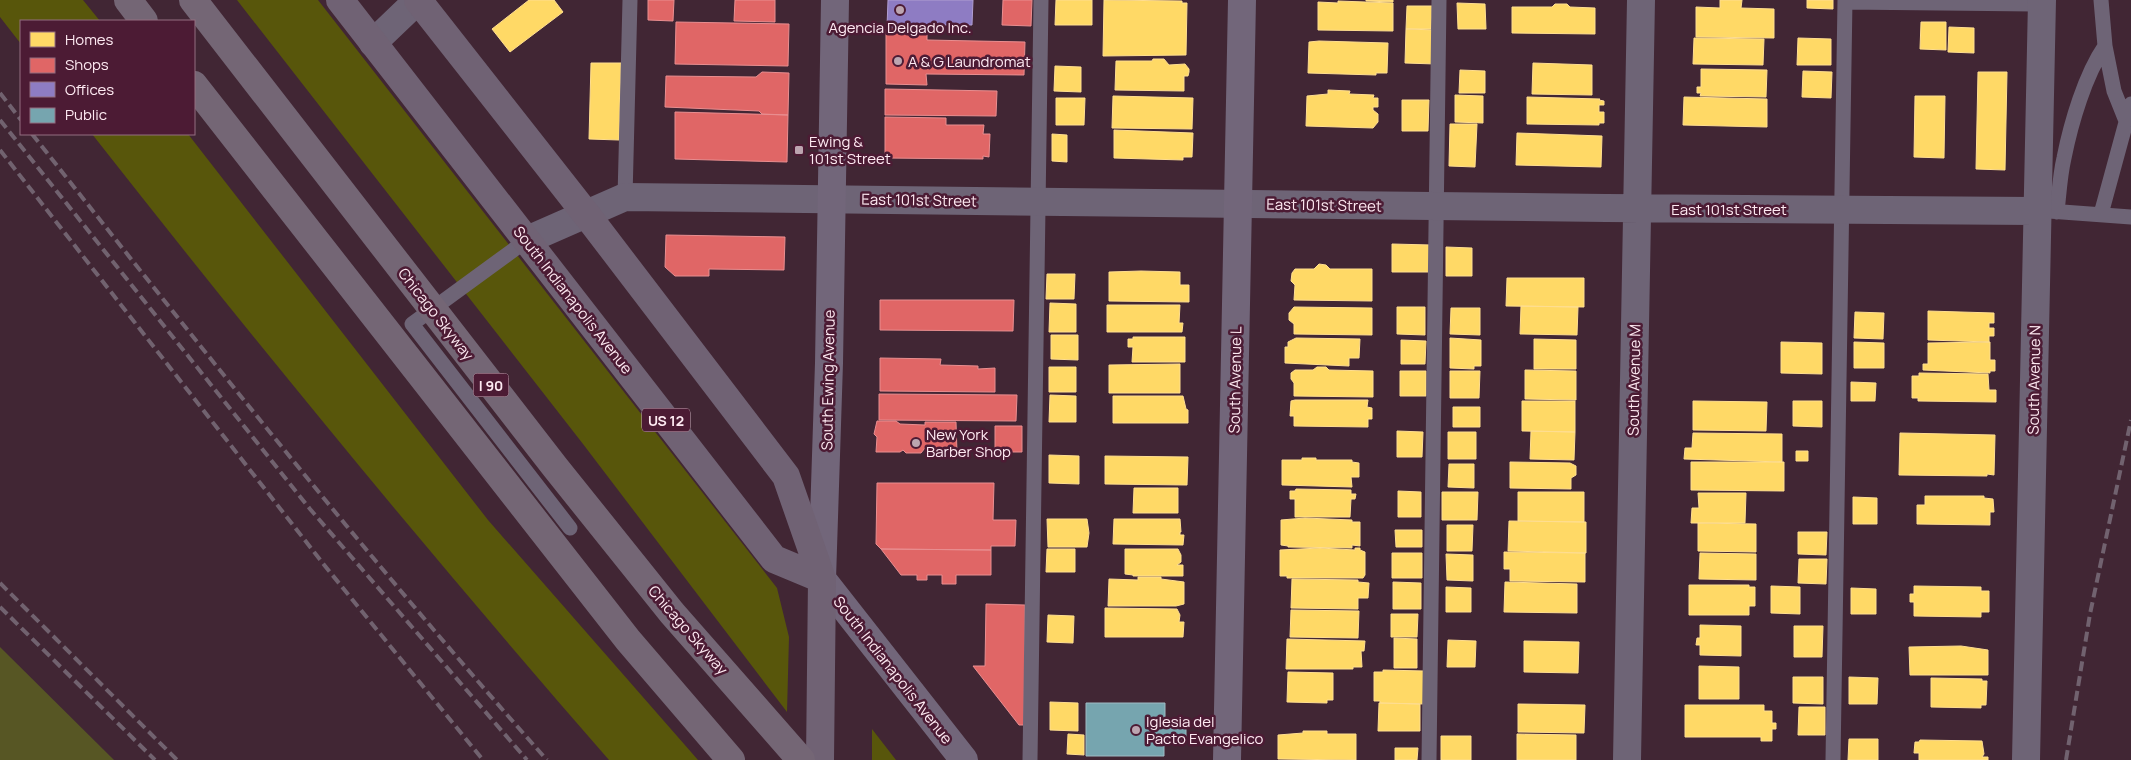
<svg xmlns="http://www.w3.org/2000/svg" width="2131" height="760" viewBox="0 0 2131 760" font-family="Manrope,sans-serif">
<rect width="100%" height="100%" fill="#412634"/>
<path fill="#58560b" d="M0,0h83l17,21h-79v23l-21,-27z
M237,0h81l459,588 12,49 -2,75 -204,-268z
M92,134h96l300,386 210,240h-89c-178,-204 -350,-413 -517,-626z
M872,729l24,31h-24z"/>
<path fill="#575624" d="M0,647l114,113h-114z"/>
<path fill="#ffd966" stroke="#ffde90" d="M529,0h25l9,12 -53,40 -18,-23z
M1056,0h36v25h-37z
M1104,0l78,1v2h5l-1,52 -83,1z
M1366,0h27v2l-27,-1z
M1720,0h22l-1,8 33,1v29l-78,-1v-30l24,1z
M1807,0h26v9l-26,-1z
M1338,1l55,2v28l-75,-1v-28l20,1z
M1457,3l28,1 1,25h-28z
M1555,4h12l3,3 25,1v26l-83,-1v-26h40z
M1407,6h25l-1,23h-25z
M1921,22h25v28l-26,-1z
M1949,27l25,1v25l-26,-1z
M1406,29l30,1 -1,34 -30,-1z
M1694,38l70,1 -1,26 -70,-1z
M1798,38l33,1v26h-34z
M1319,41l69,2 -1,30h-11v2l-68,-2 1,-31z
M1153,59h11l5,6 16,-1 4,5v3l-1,4h-4v15l-69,-1 1,-29h36z
M591,63h30l-2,77 -30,-1z
M1533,63l59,2v30l-60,-1z
M1055,66l26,1v25l-27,-1z
M1701,69l66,1 -1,27 -66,-1 1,-3h-4v-6h4z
M1460,70l25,1v22h-26z
M1803,71l29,1 -1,26 -29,-1z
M1978,72h29l-2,98 -29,-1z
M1328,90l22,1 -1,3 25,1 -1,3h5v9h-5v3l5,4v8l-5,6 -67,-2 1,-30 21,-2z
M1455,95l28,1v27l-28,-1z
M1113,96l80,2 -1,31 -80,-1z
M1915,96h30l-1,62 -30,-1z
M1527,97l73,2 -1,1 5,1v4h-5v7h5v11h-5v2l-72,-1z
M1684,97l83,2v28l-84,-2z
M1056,98h29l-1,27h-28z
M1402,100h27l-1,31h-26z
M1450,124h27l-2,43 -26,-1z
M1114,130l79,3 -1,24h-9v3l-69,-2z
M1517,133l85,3 -1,31 -85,-2z
M1052,134l15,1v27l-15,-1z
M1392,244l39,1v27h-39z
M1446,247l26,1v28h-26z
M1319,264l7,1 4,4h42v32l-78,-1 1,-15 -4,-4 1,-8 3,-4h19z
M1141,271l39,1v13h9v17l-80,-1v-29z
M1047,274h28l-1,25h-28z
M1507,278h77v29l-78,-1z
M1050,303l26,1v28h-27z
M1107,305h73l-1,18h4l-1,9h-75z
M1521,306l57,1 -1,28 -57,-1z
M1294,307l78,1v27l-78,-1v-10l-5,-4v-7z
M1397,307h28v28l-28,-1z
M1451,308h29v27l-30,-1z
M1928,311l66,2v10h-5v5h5v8h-5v6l-61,-2z
M1855,312l29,1 -1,26 -29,-1z
M1051,335h27v25l-27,-1z
M1133,337h52v25h-53l1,-15h-5v-8h5z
M1296,338l64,1 -1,19h-10v8l-64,-3v-16h3v-5z
M1450,338l31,2v26h-7v3l-24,-1z
M1534,339l42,1v29h-42z
M1401,340l25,1 -1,23h-24z
M1781,342l41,1v31l-41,-1z
M1854,342l30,1v25h-30z
M1990,342v18h5v11h-5v2l-67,-3v-6h5v-21z
M1180,364v29h-71v-28z
M1049,367h27v25h-27z
M1317,367h9l3,3 44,1v26l-79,-1v-13l-3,-4v-6l4,-3h18z
M1525,370l51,1v29l-51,-1z
M1400,371h26v25h-26z
M1450,371h30l-1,27h-29z
M1919,373l69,1 1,16h7v12l-78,-1v-3h-6v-22h7z
M1851,382l25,1 -1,18h-24z
M1050,395l26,1v26h-27z
M1113,396h70l3,13 2,1v13h-75z
M1295,400h73l-1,7 5,1v11h-4v8l-74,-1v-10h-4l1,-15z
M1522,401h53v31l-53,-1z
M1693,401l74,1 -1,29 -73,-1z
M1793,401h29v26l-29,-1z
M1453,407h27v20h-27z
M1397,431l26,1 -1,25h-25z
M1531,431l44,1 -1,28 -44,-1z
M1448,432h28v27h-28z
M1693,433l89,1v28l-98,-3 1,-11h7z
M1900,433l95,2 -1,40 -7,-1v2l-88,-1z
M1796,451h12v10h-12z
M1049,455l30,1v28l-30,-1z
M1105,456l83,1 -1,28 -82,-1z
M1302,458h14v2h36v2l7,1v14h-8l1,10 -70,-2v-25h20z
M1510,462l60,1 6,3v9l-5,3v11l-61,-1z
M1691,462h93v29l-93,-1z
M1449,464h25v24l-26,-1z
M1134,488h44v25h-45z
M1296,489l55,1v4h5l-1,5h-4l-1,18h-55v-18h-5v-8h5z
M1398,491l23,1v25h-23z
M1442,492h36l-1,28h-35z
M1518,492h66v30l-66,-1z
M1698,493h48l-1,30h-54l1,-15h7z
M1925,496h59v2l9,1 1,13h-4v13l-73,-1v-19h8z
M1853,497l24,1v26h-24z
M1305,518l47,2v2h8v24l-8,-1v3l-64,-1v-1l-7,-1v-25z
M1047,519h40l2,14 -2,14h-39z
M1114,519h66l1,13h-1v3h4l-1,10 -70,-1z
M1509,521l77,1v31l-78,-2z
M1698,523l58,1v28l-58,-1z
M1447,525h26l-1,26h-25z
M1395,530h27v17h-26z
M1798,532h29l-1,23 -28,-1z
M1320,548l35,2v-2h5v2l5,2v23l-2,3h-76v-2h-7v-26z
M1047,549h28v23h-29z
M1125,549h53l3,6v7l-4,3h6v11h-50v-1l-8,-1z
M1504,552l81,1v29l-75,-1v-12h-6z
M1392,553h30v25h-30z
M1700,553l56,1v26l-57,-1z
M1446,554l27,1v26l-26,-1z
M1799,559h28l-1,25 -28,-1z
M1138,577h23v2l23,3v22l-8,2h-68l1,-27 29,1z
M1292,579l66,1v2l11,1 -1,15h-10v11l-67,-1z
M1393,582l28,1v26h-28z
M1505,582l72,2v29l-73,-1z
M1689,585h60v2h6v19h-6v9h-60z
M1771,586l29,1v27l-29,-1z
M1914,586l67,1v4h8v21h-8v5l-67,-1v-14h-4v-8h4z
M1446,587l25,1v24h-25z
M1851,588l25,1v25h-25z
M1105,608l72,1 3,6 -1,7h5l-1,15h-78z
M1291,610l68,1 -1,27 -68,-1z
M1391,614h27l-1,23h-26z
M1048,615l26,1 -1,27 -26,-1z
M1700,625l41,1v30l-41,-1v-10h-4l1,-7h3z
M1794,626h29l-1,31h-28z
M1394,638l23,1v29h-23z
M1287,639l78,2 -1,10h-3l1,16h-9v2h-67z
M1448,640l28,1 -1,26h-28z
M1524,641l55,1 -1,31 -54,-1z
M1961,646l27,4v25h-78l-1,-28z
M1699,666l40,1v32h-40z
M1383,670l41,1v33l-44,-1v-2h-6v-29h9z
M1288,672l45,1v27h-6v3l-40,-1z
M1793,677h30v27l-30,-1z
M1849,677l29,1 -1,26h-28z
M1931,678l51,1v2h5l-1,24h-5v3l-50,-1z
M1050,702l28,1v28l-28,-1z
M1379,703l41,1v27h-42z
M1518,704l67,1 -1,28 -66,-1z
M1685,705h79v6h8v12h4v6h-4v12h-11v-4h-76z
M1799,707h26v28h-27z
M1303,731h24v3h29v26l-78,-1v-24l25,-2z
M1068,734l16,1v20l-17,-1z
M1517,734l59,1v25h-59z
M1441,736h30v24h-30z
M1849,739h29v21h-30z
M1920,740l62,1 2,13 -2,3h6v3h-69v-7h-5l1,-11h4z
M1395,748h23l-1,12h-22z"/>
<path fill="#e06666" stroke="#e98e90" d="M648,0h26l-1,21 -25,-1z
M735,0h40v22l-41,-1z
M1003,0h29l-1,26 -29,-1z
M676,22l113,2 -1,42 -113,-2z
M886,29h41v11l98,2 -1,33 -98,-1 1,11 -41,-1z
M762,72l27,1 -1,42 -26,-1 -3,-3 -94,-4 1,-31 90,1z
M885,89l112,2 -1,25 -111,-1z
M675,112l113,3 -1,47 -112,-3z
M885,117l61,1v7h38l-1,9h7l-1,23 -6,-1v3l-98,-1z
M666,235l119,2 -1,33 -75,-1v7h-34l-10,-9z
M880,300h134l-1,31 -133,-1z
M880,358l61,1 -1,6 38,1v3l17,-1v24l-115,-1z
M879,394l138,1 -1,26 -137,-1z
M877,421h19l4,3 25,1v-3h31l1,31h-27l-5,-5 -4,5h-15l-3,-3 -3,2h-24l1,-15 -3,-3z
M995,426h27v26h-27z
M877,483h117l-1,37h23l-1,26h-24v4l-110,-1 -5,-5z
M881,549l110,1v25h-35v9h-14v-9h-15v5h-10v-5h-16z
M986,604l39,1 -1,120h-5l-46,-59h12z"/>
<path fill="#8e7cc3" stroke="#b09dd1" d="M888,0h85l-1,25h-36l-4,3 -45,-1z"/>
<path fill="#76a5af" stroke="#9fbac3" d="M1086,703h79v16h21v22h-22v15h-78z"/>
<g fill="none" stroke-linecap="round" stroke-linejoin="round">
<path stroke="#6e6476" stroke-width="15" d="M2101,0l4,46 9,45 12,30
M1845,2l197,2
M625,197l5,-197
M2049,211l82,6
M2057,212c2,-18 3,-37 7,-54 7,-35 21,-83 41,-112
M2101,214l30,-110
M527,240l-115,84 158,204
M1030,760l11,-760
M1429,760l10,-760
M1833,760l12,-760"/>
<path stroke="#6e6476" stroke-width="28" d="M373,43l45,-43
M527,240l98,-43 981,11 431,3
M1627,760l14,-760
M2026,760l16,-760"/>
<path stroke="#72667a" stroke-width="28" d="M835,0l-6,363 -7,216 142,181
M1227,760l15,-760"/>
<path stroke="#706274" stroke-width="28" d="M340,0l434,559 48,20
M418,0l168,214 200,262 36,103 -2,181"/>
<path stroke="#746675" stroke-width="28" d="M128,0l16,21
M194,85l434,555 103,120"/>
<path stroke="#71626f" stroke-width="4" stroke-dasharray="10 5" stroke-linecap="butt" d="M0,93l21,27
M0,120l310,389 217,251
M32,134c168,212 335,424 515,626
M0,150l325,416 158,194
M0,583l177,177
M0,607l155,153
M2066,760l24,-146 41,-194"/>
<path stroke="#746675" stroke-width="28" d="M193,0l362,467 117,146 129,147"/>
</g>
<g fill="#bca5b0" stroke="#4c1b34" stroke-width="2">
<circle cx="900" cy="10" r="5"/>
<circle cx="898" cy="61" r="5"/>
<rect x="794" y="145" width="10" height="10" rx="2.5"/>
<circle cx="916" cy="443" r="5"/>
<circle cx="1136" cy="730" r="5"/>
</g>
<g text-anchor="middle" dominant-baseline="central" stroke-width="5" stroke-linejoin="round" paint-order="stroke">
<g fill="#4c1b34" stroke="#c9acb9" stroke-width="1">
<rect x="473.5" y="373.5" width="35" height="23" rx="4"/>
<rect x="642" y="408.5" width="48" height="23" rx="4"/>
</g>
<g font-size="14" font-weight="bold" fill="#feeaf2">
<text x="491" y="385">I 90</text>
<text x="666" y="420">US 12</text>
</g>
<g font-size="15" fill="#feeaf2" stroke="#4c1b34" text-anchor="start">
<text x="900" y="27" text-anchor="middle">Agencia Delgado Inc.</text>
<text x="908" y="61">A &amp; G Laundromat</text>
<text x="809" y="141">Ewing &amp;<tspan x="809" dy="17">101st Street</tspan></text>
<text x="926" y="434">New York<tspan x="926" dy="17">Barber Shop</tspan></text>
<text x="1146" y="721">Iglesia del<tspan x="1146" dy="17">Pacto Evangelico</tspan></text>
</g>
<g font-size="15" fill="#feeaf2" stroke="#4c1b34">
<text transform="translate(919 200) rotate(1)">East 101st Street</text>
<text transform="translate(1324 205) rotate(1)">East 101st Street</text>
<text x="1729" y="209">East 101st Street</text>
<text transform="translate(573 300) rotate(52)">South Indianapolis Avenue</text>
<text transform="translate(436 314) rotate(52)">Chicago Skyway</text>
<text transform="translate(828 380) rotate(-89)">South Ewing Avenue</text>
<text transform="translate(1235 380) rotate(-89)">South Avenue L</text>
<text transform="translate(1634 380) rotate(-89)">South Avenue M</text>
<text transform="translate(2034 380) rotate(-89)">South Avenue N</text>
<text transform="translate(688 630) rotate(49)">Chicago Skyway</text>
<text transform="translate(893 670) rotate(52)">South Indianapolis Avenue</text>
</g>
</g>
<rect x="20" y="20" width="175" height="115" fill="#4c1b34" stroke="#936e80"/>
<rect x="30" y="32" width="25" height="15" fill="#ffd966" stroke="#936e80"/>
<text x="65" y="45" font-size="15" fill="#feeaf2">Homes</text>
<rect x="30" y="58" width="25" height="15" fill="#e06666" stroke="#936e80"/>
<text x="65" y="70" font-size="15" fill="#feeaf2">Shops</text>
<rect x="30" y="82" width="25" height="15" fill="#8e7cc3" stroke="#936e80"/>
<text x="65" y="95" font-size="15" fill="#feeaf2">Offices</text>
<rect x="30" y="108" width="25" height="15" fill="#76a5af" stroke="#936e80"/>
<text x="65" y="120" font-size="15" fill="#feeaf2">Public</text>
</svg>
